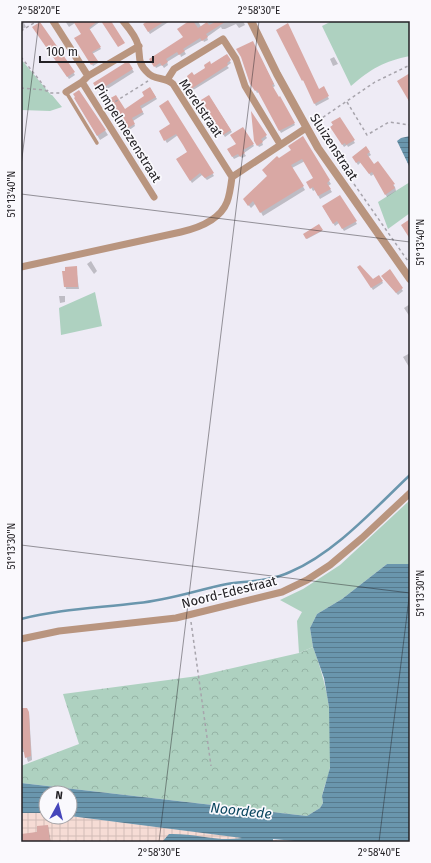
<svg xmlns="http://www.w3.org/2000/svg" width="431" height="863" viewBox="0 0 431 863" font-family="'Fira Sans',sans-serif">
<defs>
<pattern id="industrial-grid" width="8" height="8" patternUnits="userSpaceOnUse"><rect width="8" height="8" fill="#f6dcd5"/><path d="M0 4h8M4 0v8" fill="none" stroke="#d3bcb7"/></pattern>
<pattern id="forest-crowns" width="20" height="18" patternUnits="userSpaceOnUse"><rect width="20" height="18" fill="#aed1c0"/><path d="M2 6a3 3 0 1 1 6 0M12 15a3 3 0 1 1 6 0" fill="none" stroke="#95b3a5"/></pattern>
<pattern id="water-rules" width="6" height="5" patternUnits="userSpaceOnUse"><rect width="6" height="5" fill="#6a96ad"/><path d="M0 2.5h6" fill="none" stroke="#577a8d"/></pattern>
</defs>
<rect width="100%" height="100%" fill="#eeebf5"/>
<path fill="url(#industrial-grid)" d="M21,813h24l1,4 24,-1 175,22 60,4h-284z"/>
<path fill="#aed1c0" d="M332,21h78v35c-26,5 -39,13 -59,30l-29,-60z
M21,59l30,36h1l10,12 -12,4 -29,-1z
M410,182v31l-22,16 -10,-27z
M95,292l7,34 -41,9 -2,-27z
M410,500v64h-23l-45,35 -25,15 -7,14 3,19 -14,6 -2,-32 5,-9 -22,-12 23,-11 37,-24z"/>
<path fill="url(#forest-crowns)" d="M313,647c14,37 23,80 17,120 -1,13 -10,23 -7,36l-3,5 -13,8 -286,-33v-17l58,-22 -16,-50 135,-18 101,-23z"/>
<path fill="url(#water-rules)" d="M410,136v32l-13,-27 4,-3z
M387,564h23v278h-105l-32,-3v3h-111l7,-8c25,-1 49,8 73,4l-172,-22v-23h-24v20h-25v-30l286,33 13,-8 3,-5 -1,-7 8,-28 -1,-61 -5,-29 -11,-31 -3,-19 7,-14 25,-15z"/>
<path fill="#0003" d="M21,21h2l3,6 -5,3z
M65,21h36l-12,9 12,19 -9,5 6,9 -5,3 -17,-27 7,-5 -8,-11 -6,4z
M150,21h20l-20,13 -6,-9z
M191,21h7l3,6 10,-6h32l2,4 -6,3 -3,-4 -11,5h-3l-1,-2 -14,10 1,3 -4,2 -1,-2 -19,11 2,3 -5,3 -1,-3 -13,8 1,3 -4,3 -2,-3 -6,3 -5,-9 33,-21z
M40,23l35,52 -6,4 -35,-52z
M277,30l42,60 4,-2 6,11 -13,7 -11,-24 -2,-2z
M252,42l23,44 -3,2 6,10h2l15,27 -14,8 -22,-41 -2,1 -1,-2 -14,-33z
M226,55l5,8 -4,3 2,2 -39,24 -6,-9z
M334,57l4,7 -5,2 -3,-7z
M128,63l6,9 -33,21 -6,-9z
M150,88l7,11 -16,10 3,5 -11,7 2,5 -7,5 -19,-31 16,10 21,-13z
M79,91l29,44 -8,5 -25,-41z
M209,96l23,36 -7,5 -4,-6 -3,2 -4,-8 3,-2 -7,-9 -2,1 -5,-7 3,-2z
M167,102l47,74 -7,4 -5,-5 -10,8 -15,-24 11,-7 -10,-17 -11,8 -7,-11 11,-7z
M252,115l15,23 -5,4 1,3 -4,2 -4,-6z
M339,118l16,25 -7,4 -1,-2 -3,2 -13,-20z
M242,128l12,18 -10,7 2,3 -4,2 -2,-2 -6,3 -6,-9 9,-6z
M302,138l29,46 -3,2 4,6 -12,7 -5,-9 -2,1 -5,-9 7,-4 -10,-17 -13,7 13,22 -42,26 -7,-13 -5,5 -5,-6 22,-26 11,-17 13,-8z
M366,147l5,8 -3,2 6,8 4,-2 17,24 1,4 -9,6 -13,-23 -3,2 -10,-14 -3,3 -5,-8z
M340,197l17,27 -13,7 -5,-8 -4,3 -12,-19z
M319,225l3,6 -15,8 -3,-5z
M91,261l6,10 -3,3 -7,-10z
M76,267l3,22h-13l-3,-17z
M359,268l13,13 7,-5 4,7 -10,7z
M389,271l14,20 -5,4 -15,-17z
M59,296h6v6l-5,1z
M410,304v13l-6,-9z
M410,353v14h-1l-6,-10z
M29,713l3,47 -4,2 -3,-10h-4v-32z
M48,826l3,16h-30v-7l17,-3z"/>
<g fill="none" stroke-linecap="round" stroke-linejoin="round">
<path stroke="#6a96ad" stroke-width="2.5" d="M21,619c39,-10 78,-11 117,-16 31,-3 59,-13 89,-19 21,-3 44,-3 63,-12 45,-19 85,-64 120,-97"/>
</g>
<path fill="#d9a8a4" d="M73,21h25l-9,7 12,19 -9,5 6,9 -7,4 -17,-27 7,-4z
M101,21h10l14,22 -7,4z
M148,21h17l-17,11 -5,-8z
M189,21h4l5,7 9,-6 2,3 9,-4 7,1 -19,12 2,3 -6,4 -2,-3 -17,11 2,2 -6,4 -2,-3 -11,7 2,3 -6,4 -2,-3 -6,4 -5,-8 34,-22 -6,-8z
M40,22l35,50 -8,5 -35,-50z
M288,23l31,66 5,-3 5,10 -15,8 -11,-24 -1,1 -26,-51z
M253,41l21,43 -2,1 7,12 1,-1 15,27 -16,8 -22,-41 -2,1 -5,-7 -9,-27 -5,-8z
M227,54l4,6 -4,3 1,2 -40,26 -5,-8 5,-4 -1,-3 5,-4 2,3 11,-7 -1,-3 6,-4 1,3z
M128,61l5,8 -35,22 -5,-8z
M410,73v30l-13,-22z
M150,87l6,10 -16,9 3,6 -11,6 3,6 -9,5 -19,-29 9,-5 9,14 19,-13 -2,-4z
M79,90l27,40 -9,6 -23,-38 1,-1 -2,-3z
M209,95l22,35 -8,5 -4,-6 -3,2 -3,-6 3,-2 -8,-11 -2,2 -4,-6 3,-2 -4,-6z
M168,100l46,73 -9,5 -5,-5 -10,8 -14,-22 11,-7 -4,-7 -7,-11 -12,7 -5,-10 11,-7 -11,-18z
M251,111l16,24 -6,4 2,3 -6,4 -3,-5z
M340,117l15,23 -9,5 -1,-2 -3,2 -12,-18 3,-2 -2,-3z
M243,127l11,17 -11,6 2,3 -3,2 -2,2 -2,-3 -6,3 -5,-8 9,-5 -6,-9z
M303,136l27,44 -3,3 4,6 -13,7 -5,-9 -3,2 -4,-7 7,-4 -11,-19 -11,6 13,21 -44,27 -7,-12 -5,5 -5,-7 24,-23 -5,-6 15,-14 2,2 12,-8 -3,-4z
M366,146l4,6 -3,2 7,10 4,-3 17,23 -2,1 2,3 -10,7 -13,-23 -3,2 -10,-13 -3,2 -4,-6z
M340,195l17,26 -15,8 -5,-8 -4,3 -11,-18z
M410,219v20l-9,-14z
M319,224l4,6 -17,9 -3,-5z
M360,265l13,14 6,-4 4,6 -12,7 -14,-21z
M77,266l1,21h-14l-2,-16h3v-4z
M390,269l13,19 -7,5 -15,-17z
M22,708h5l2,4 2,44 -6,2 -2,-10 -2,1z
M48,825l2,17h-29v-8l16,-2v-6z"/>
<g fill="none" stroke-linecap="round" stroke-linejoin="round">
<path stroke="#a7a4ac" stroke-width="1.5" stroke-dasharray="3 3" stroke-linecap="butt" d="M21,31l16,-10
M21,57l27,34
M21,88l23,2 7,3h9
M347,102l20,33 22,-13 21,3
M105,108l43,-27
M313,124l62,-42 35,-17
M354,184l56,80
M191,622l20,144"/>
<path stroke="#b9957f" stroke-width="3.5" d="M66,92l31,51"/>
<path stroke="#b9957f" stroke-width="7" d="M53,21l35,55
M123,21c5,6 13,15 15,24 3,11 -2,17 10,28 6,7 18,4 25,11l59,93
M167,80l7,-11 49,-30 13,20 9,27 35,58
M82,82l72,115
M66,92l16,-10 6,-6 51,-30
M232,177l74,-49
M21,267l160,-35c17,-4 39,-12 46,-30 3,-8 4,-17 5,-25
M21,639l38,-8 117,-13 106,-26 25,-12 23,-15 32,-27 48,-45"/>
<path stroke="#b9957f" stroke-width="8" d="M251,21l26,53 41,74 92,131"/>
</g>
<path fill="none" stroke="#232125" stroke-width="1" stroke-opacity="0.45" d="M21,166l18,-145M21,194l389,48M21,545l389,48M159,842l100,-821M379,842l31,-252"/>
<g text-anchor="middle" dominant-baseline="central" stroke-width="3.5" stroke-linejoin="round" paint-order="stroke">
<g font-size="13" fill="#232125" stroke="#faf9fd">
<text transform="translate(201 108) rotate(56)">Merelstraat</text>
<text transform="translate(128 133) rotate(58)">Pimpelmezenstraat</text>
<text transform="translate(334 147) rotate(57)">Sluizenstraat</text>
<text transform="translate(229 592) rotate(-14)">Noord-Edestraat</text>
</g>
<g font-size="14" font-style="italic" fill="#0a465f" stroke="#faf9fd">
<text transform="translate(241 811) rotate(6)">Noordede</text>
</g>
</g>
<rect width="431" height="863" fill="none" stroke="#faf9fd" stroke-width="44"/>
<g transform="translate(58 805) rotate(7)"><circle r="19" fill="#faf9fd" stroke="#a4a3a7"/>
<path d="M0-3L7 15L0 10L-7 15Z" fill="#4646bb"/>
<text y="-6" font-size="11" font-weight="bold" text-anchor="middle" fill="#232125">N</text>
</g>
<path d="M40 56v6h113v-6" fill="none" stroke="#232125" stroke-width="2"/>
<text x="46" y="56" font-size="12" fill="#232125" stroke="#faf9fd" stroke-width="3" paint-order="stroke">100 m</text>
<rect x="22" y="22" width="387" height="819" fill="none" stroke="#232125" stroke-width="1.5"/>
<g font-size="10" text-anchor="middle" fill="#232125">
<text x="39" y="14">2°58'20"E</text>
<text x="259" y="14">2°58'30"E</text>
<text transform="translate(11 194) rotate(-90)" y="4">51°13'40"N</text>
<text transform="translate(420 242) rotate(-90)" y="4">51°13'40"N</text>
<text transform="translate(11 546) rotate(-90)" y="4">51°13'30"N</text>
<text transform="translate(420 593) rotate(-90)" y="4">51°13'30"N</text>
<text x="159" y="856">2°58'30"E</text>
<text x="379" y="856">2°58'40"E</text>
</g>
</svg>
